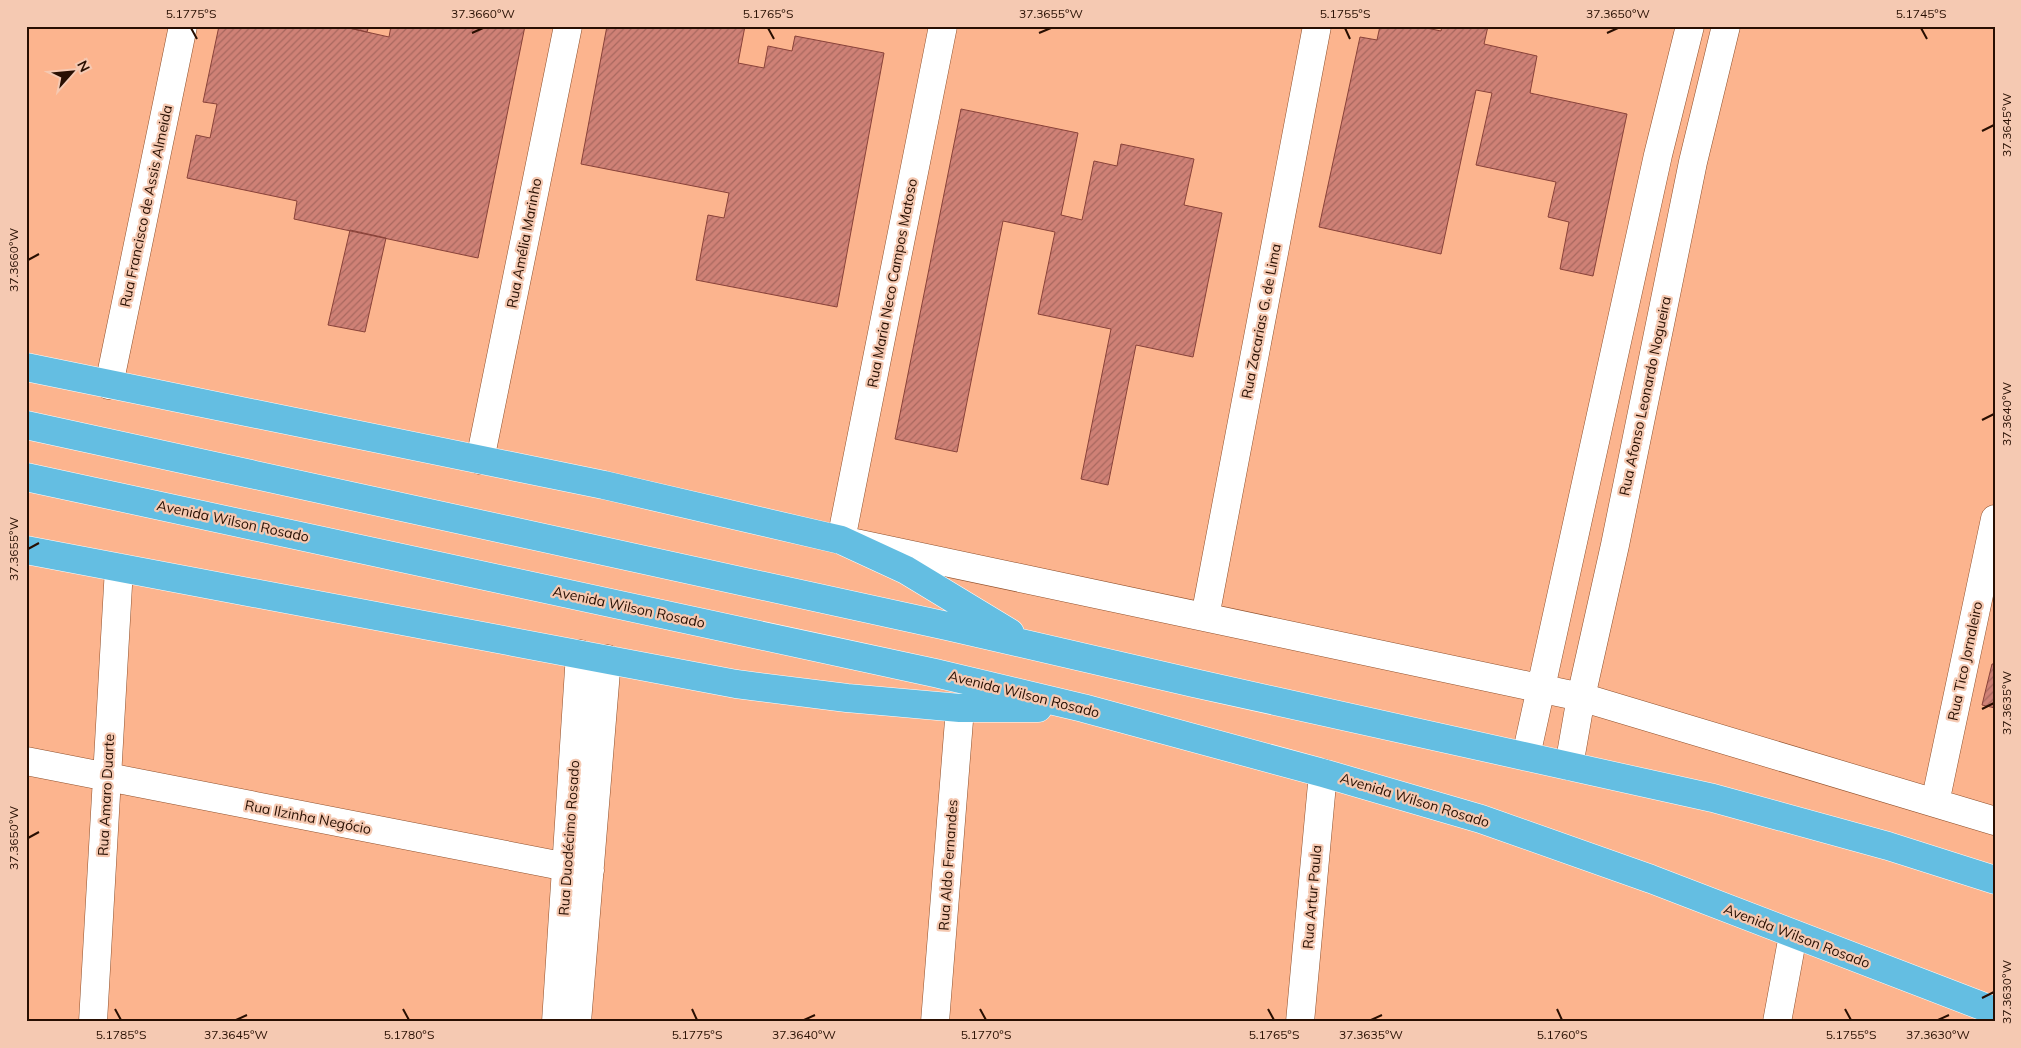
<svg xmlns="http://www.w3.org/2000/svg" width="2021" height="1048" viewBox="0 0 2021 1048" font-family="Mulish,sans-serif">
<defs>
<pattern id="building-hatch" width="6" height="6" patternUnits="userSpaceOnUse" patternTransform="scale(1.25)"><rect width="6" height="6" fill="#cf8176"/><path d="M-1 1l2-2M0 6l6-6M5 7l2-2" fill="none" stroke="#a8685f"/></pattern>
</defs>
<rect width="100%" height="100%" fill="#fcb48e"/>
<path fill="url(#building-hatch)" stroke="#894239" d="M219,26h121l49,11 2,-11h134l-47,232 -184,-39 3,-18 -110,-23 9,-43 14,3 7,-34 -14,-2z
M340,26h29l-2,6z
M607,26h138l-7,37 26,5 4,-22 24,5 3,-15 89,17 -47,254 -141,-27 12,-65 16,3 5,-25 -148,-29z
M1380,26h37l24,5 1,-5h46l-4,18 53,12 -7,37 97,21 -34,162 -33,-7 9,-47 -21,-5 8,-35 -80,-17 16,-72 -16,-3 -35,164 -122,-27 41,-190 17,3z
M961,109l117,24 -17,82 21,5 12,-59 23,5 4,-22 73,15 -10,46 38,8 -29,144 -57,-12 -28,140 -27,-6 30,-150 -73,-15 17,-82 -52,-11 -46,231 -62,-13z
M350,230l36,8 -21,94 -37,-7z
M1992,664h3v44l-13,-3z"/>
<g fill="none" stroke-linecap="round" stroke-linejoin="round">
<defs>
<path id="minor" d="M943,26l-102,514 740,157 414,124
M109,385l74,-359
M480,460l88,-434
M1205,617l112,-591
M1526,756l132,-601 32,-129
M26,761l541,106 23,3
M1569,766l12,-69 34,-152 78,-383 33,-136
M1935,803l60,-284
M93,1022l26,-454
M556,1022l24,-368
M577,1022l30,-363
M935,1022l25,-314
M1300,1022l23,-249
M1777,1022l16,-87"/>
<path id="trunk" d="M26,367l578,118 237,55 65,30 104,63
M26,425l921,201 247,57 519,115 175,48 107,34
M26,477l909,196 148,35 240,65 158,46 170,60 344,132
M26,550l710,134 111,14 113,10h78"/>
</defs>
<use href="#minor" stroke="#8f502c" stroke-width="29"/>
<use href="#trunk" stroke="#fff" stroke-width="29"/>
<use href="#minor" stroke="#fff" stroke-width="28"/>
<use href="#trunk" stroke="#64bee2" stroke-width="28"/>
</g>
<path fill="none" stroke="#280f02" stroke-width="2" d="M191,28l6,11M768,28l6,11M1345,28l5,11M1921,28l6,11M472,33l11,-5M1039,33l12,-5M1607,33l11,-5M1982,131l12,-6M28,260l11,-6M1982,420l12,-6M28,549l11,-6M1982,709l12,-6M28,838l11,-6M1982,998l12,-6M115,1009l6,11M403,1009l6,11M692,1009l5,11M980,1009l6,11M1268,1009l6,11M1557,1009l5,11M1845,1009l6,11M236,1020l11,-5M804,1020l11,-5M1371,1020l11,-5M1938,1020l11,-5"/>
<g text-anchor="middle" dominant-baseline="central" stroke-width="4.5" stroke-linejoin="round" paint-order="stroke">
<g font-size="14" fill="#280f02" stroke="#f5c9b2">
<text transform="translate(146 206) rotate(-78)">Rua Francisco de Assis Almeida</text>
<text transform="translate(524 243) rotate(-79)">Rua Amélia Marinho</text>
<text transform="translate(892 283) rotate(-79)">Rua Maria Neco Campos Matoso</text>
<text transform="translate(1261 321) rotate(-79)">Rua Zacarias G. de Lima</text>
<text transform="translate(1645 396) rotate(-78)">Rua Afonso Leonardo Nogueira</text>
<text transform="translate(233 521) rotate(12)">Avenida Wilson Rosado</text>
<text transform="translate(629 607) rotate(12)">Avenida Wilson Rosado</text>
<text transform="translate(1965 661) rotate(-78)">Rua Tico Jornaleiro</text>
<text transform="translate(1024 694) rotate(14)">Avenida Wilson Rosado</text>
<text transform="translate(106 795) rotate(-87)">Rua Amaro Duarte</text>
<text transform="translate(1415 800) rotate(17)">Avenida Wilson Rosado</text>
<text transform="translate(308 817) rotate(11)">Rua Ilzinha Negócio</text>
<text transform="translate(569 838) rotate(-86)">Rua Duodécimo Rosado</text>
<text transform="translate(948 865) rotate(-86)">Rua Aldo Fernandes</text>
<text transform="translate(1312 897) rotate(-85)">Rua Artur Paula</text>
<text transform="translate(1797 936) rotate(21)">Avenida Wilson Rosado</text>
</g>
</g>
<rect width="2021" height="1048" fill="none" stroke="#f5c9b2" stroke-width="55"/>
<g transform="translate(72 72) rotate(63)" stroke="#f5c9b2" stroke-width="4" paint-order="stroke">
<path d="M0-4L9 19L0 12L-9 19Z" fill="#280f02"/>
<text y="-8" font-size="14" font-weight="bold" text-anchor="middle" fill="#280f02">N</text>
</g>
<rect x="28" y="28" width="1966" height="992" fill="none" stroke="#280f02" stroke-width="2"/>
<g font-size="12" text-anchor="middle" fill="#280f02">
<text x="191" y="18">5.1775°S</text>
<text x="483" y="18">37.3660°W</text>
<text x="768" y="18">5.1765°S</text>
<text x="1051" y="18">37.3655°W</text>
<text x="1345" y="18">5.1755°S</text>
<text x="1618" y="18">37.3650°W</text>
<text x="1921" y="18">5.1745°S</text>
<text transform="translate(2007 125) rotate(-90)" y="4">37.3645°W</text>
<text transform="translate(14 260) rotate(-90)" y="4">37.3660°W</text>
<text transform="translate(2007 414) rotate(-90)" y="4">37.3640°W</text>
<text transform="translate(14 549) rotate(-90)" y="4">37.3655°W</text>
<text transform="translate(2007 703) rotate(-90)" y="4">37.3635°W</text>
<text transform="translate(14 838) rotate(-90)" y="4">37.3650°W</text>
<text transform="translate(2007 992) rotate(-90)" y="4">37.3630°W</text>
<text x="121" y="1039">5.1785°S</text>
<text x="236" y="1039">37.3645°W</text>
<text x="409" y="1039">5.1780°S</text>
<text x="697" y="1039">5.1775°S</text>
<text x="804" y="1039">37.3640°W</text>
<text x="986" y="1039">5.1770°S</text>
<text x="1274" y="1039">5.1765°S</text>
<text x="1371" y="1039">37.3635°W</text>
<text x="1562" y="1039">5.1760°S</text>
<text x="1851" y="1039">5.1755°S</text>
<text x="1938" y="1039">37.3630°W</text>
</g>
</svg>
